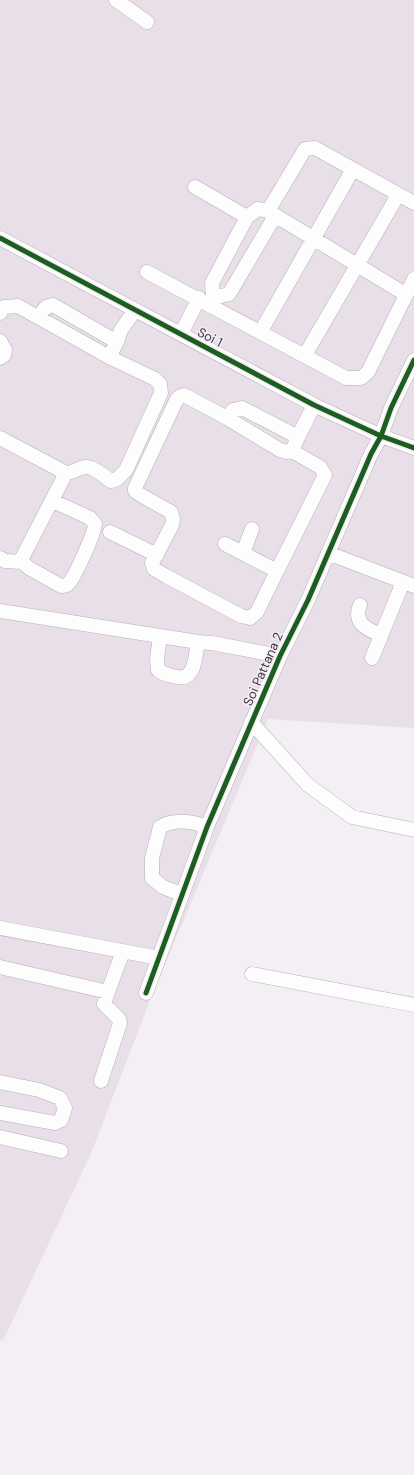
<svg xmlns="http://www.w3.org/2000/svg" width="414" height="1475" viewBox="0 0 414 1475" font-family="'DM Sans',sans-serif">
<rect width="100%" height="100%" fill="#f4eff4"/>
<path fill="#e9dfe9" d="M0,0h414v728l-146,-9 -119,284 -57,148 -89,190 -3,-1z"/>
<g fill="none" stroke-linecap="round" stroke-linejoin="round">
<defs>
<path id="minor" d="M116,0l31,22
M195,187l52,30
M268,211l37,-62 10,-1 99,55
M275,216l-46,78 -16,4 -1,-15 35,-66 11,-8 10,2 137,83
M0,238l314,167 67,31 33,12
M147,272l199,106h15l7,-6 46,-93
M0,313l4,-6 14,-1 91,51 46,22 5,5 1,9 -35,77 -9,9 -6,2c-7,-5 -18,-15 -26,-14 -7,1 -12,6 -19,6l-66,-35
M38,317l8,-10 7,-2 64,37 -8,15
M261,331l92,-162
M181,334l18,-36
M0,341l5,9 -1,5 -4,3
M117,342l4,-12 14,-20
M305,355l93,-160
M242,408l56,29 -6,14 -5,1 -7,-2 -53,-32 6,-8z
M227,418l-43,-23 -5,2 -3,4 -41,87v3l4,3 32,18 2,7 -1,6 -20,38 2,6 12,7 75,40 9,2 7,-6 20,-41
M298,437l16,-32
M53,501l37,17 5,6c0,8 -21,56 -28,61 -2,1 -4,1 -6,1l-32,-18 -7,-6v-4l44,-85
M110,532l47,23
M225,544l52,27 48,-96 -5,-8 -28,-16
M243,553l9,-24
M328,553l86,33
M0,558l5,3 17,1
M360,605c-7,18 6,24 21,30
M0,611l198,31 14,1 68,13
M160,636l-3,23 1,11c6,5 11,5 18,7 20,4 19,-21 22,-35
M372,658l31,-76
M251,722l57,63 44,32 62,13
M181,894l-18,-7 -11,-9v-20l8,-31c14,-8 32,-6 47,0
M0,928l159,30
M0,967l108,25 15,-41
M252,974l162,31
M146,993l61,-166 73,-171 28,-56 63,-146 10,-18 10,-28 23,-48
M101,1081l19,-58 -1,-4 -15,-15 4,-12
M0,1082l39,8 21,8 5,10 -4,12 -6,3 -55,-10
M0,1137l61,14"/>
</defs>
<use href="#minor" stroke="#b3b0b3" stroke-width="15"/>
<use href="#minor" stroke="#fdfdfd" stroke-width="14"/>
<defs>
<path id="cycleway" d="M0,238l314,167 67,31 33,12
M146,993l61,-166 73,-171 28,-56 63,-146 10,-18 10,-28 23,-48"/>
</defs>
<use href="#cycleway" stroke="#f6edf6" stroke-width="8"/>
<use href="#cycleway" stroke="#1b5e20" stroke-width="5"/>
</g>
<g text-anchor="middle" dominant-baseline="central" stroke-width="3" stroke-linejoin="round" paint-order="stroke">
<g font-size="13" fill="#3d3a3d" stroke="#f6edf6">
<text transform="translate(210 337) rotate(28)">Soi 1</text>
<text transform="translate(263 669) rotate(-66)">Soi Pattana 2</text>
</g>
</g>
</svg>
